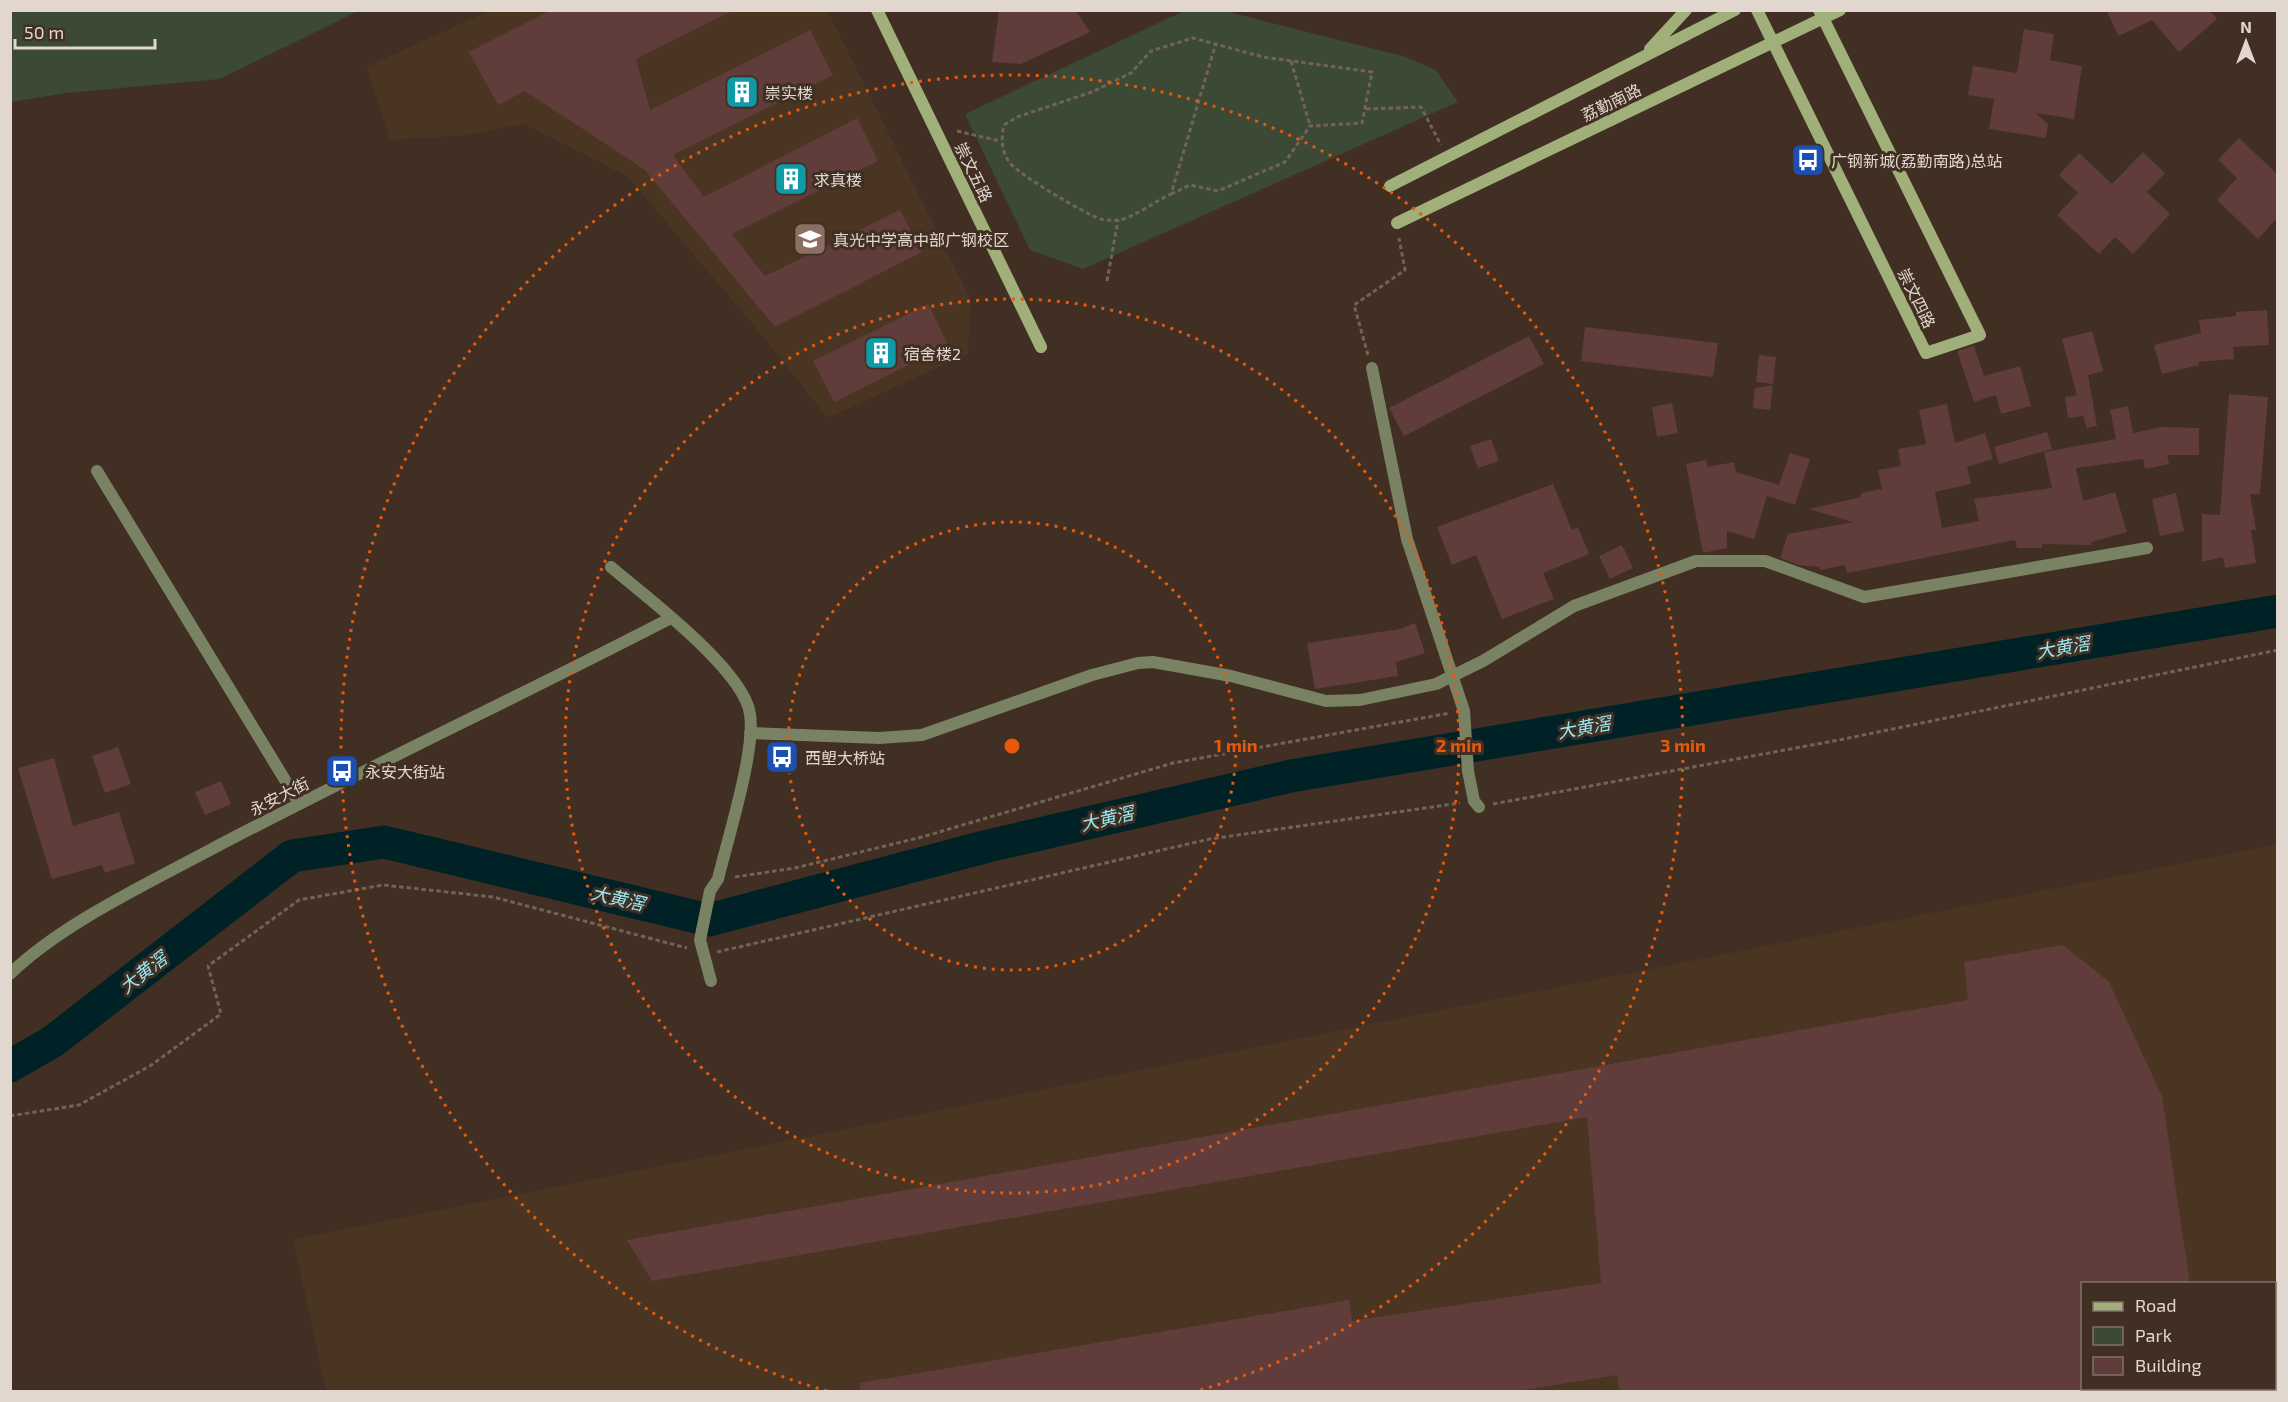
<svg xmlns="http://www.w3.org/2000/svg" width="2288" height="1402" viewBox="0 0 2288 1402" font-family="'Exo 2','Noto Sans SC',sans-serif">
<rect width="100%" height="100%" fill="#402f22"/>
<path fill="#4a3422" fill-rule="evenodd" d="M489,11h339l143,289 -3,54 -141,64 -57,-73 -142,-168 -104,-53 -56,11 -78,5 -24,-73z
M2277,844v547h-1951l-33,-152zM2082,1284h192v104h-192z"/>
<path fill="#3c4935" d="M11,10h347v1l-138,68 -154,14 -55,9z
M1186,10l39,1 181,46 30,13 22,32 -375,167 -53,-19 -65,-136z"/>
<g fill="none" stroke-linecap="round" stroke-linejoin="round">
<path stroke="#002226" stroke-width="33" d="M10,1066l42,-24 240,-186 92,-14 325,78 279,-74 303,-70 987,-165"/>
</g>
<path fill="#603d3b" d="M551,10h183l-98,49 14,51 160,-80 23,45 -160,80 31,42 153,-79 21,43 -146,73 33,42 135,-66 22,42 -147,75 -130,-157 -120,-79 -27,14 -29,-53z
M999,10h76l15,22 -69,32 -29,-2z
M2106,10h103l8,9 -38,33 -27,-32 -33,16z
M2024,29l30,5 -4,26 32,6 -8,53 -38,-6 12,11 -2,14 -57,-9 5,-30 -26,-4 5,-29 44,7z
M2239,138l38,36v44l-19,21 -41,-39 20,-22 -19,-18z
M2143,152l22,21 -18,19 23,22 -37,40 -18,-17 -16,17 -42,-39 21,-22 -19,-18 20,-22 33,31z
M928,304l20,41 -114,57 -21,-41z
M2267,310l2,35 -36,2 1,12 -36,3 1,3 -37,9 -8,-29 47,-12 -2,-13 37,-4v-4z
M1585,327l133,16 -5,34 -132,-16z
M2092,331l11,40 -15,4 9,51 -10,2 -4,-12 -15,2 -3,-21 12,-2 -15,-56z
M1529,336l15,28 -140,72 -15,-28z
M1974,346l10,30 36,-10 11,40 -30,8 -5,-19 -22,7 -17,-51z
M1759,355l17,2 -3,27 -17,-2z
M1773,385l-3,25 -17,-2 2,-20z
M2229,394l39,3 -8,97h-10l6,36h-5l5,33 -31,5 -2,-11 -21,5v-48l18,1z
M1672,403l6,30 -21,4 -5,-30z
M1947,404l8,39 30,-10 8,26 -26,8 4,17 -36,8 7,36 37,-7 -5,-22 78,-11 -8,-36 72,-13 -6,-29 18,-4 5,27 28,-6 38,1v27h-32l2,9 -24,5 -2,-10 -67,9 7,33 32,-9 12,40 -36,10v3l-49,-1v4h-25l-2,-8 -168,33 -2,-8 -25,5v-3l-21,-2 -19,-7 8,-24 65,-12 -44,-13 52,-12v-4l21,-4 -4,-19 23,-4 -3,-17 28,-5 -7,-34z
M2047,432l5,17 -53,15 -5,-17z
M1491,439l8,22 -21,7 -8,-22z
M1790,453l20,6 -15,46 -28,-9 -13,43 -27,-8v17l-24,5 -17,-89 20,-4 2,7 26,-5 2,10 43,13z
M1553,484l19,46 6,-3 11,27 -46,19 11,26 -52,20 -26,-64 -24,10 -15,-38z
M2176,493l8,38 -24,5 -8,-37z
M1622,545l11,23 -23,11 -11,-23z
M1415,623l10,30 -29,9 2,14 -83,13 -8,-46 93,-14z
M118,747l13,37 -26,9 -13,-37z
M54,758l19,68 46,-14 16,51 -30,10 -3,-8 -50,14 -34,-111z
M221,781l10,23 -26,11 -10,-23z
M2063,945l46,37 53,114 28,188h-108v108h-462l-3,-17 -105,17h-652v-9l489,-83 3,21 249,-38 -14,-166 -935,164 -25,-41 1341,-240 -4,-38z"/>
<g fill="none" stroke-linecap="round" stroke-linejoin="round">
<path stroke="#726357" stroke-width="3" stroke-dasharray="4.5 3" stroke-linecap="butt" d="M1291,61l19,64
M1366,109l55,-2 20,38
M957,131l43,10
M1171,194l19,-9 28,6 67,-29 25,-36 52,-3 10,-51 -109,-15 -70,-19 -42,13 -20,22 -39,19 -75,25 -13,8c-3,13 -3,26 6,38 11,13 74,50 90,56 5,1 14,2 18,1 14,-1 39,-20 53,-26l45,-151
M1107,281l11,-61
M1368,355l-14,-50 51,-35 -6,-32
M1493,804l346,-64 439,-90
M735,877l60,-9 127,-31 251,-74 277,-50
M717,952l493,-113 250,-36
M10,1116l69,-11 71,-39 71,-52 -13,-48 91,-66 84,-15 110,12 194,51"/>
<path stroke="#798262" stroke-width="12" d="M1372,368l35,171 57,172 4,60 6,30 5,6
M97,471l202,332
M611,567c35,30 133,103 139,147 6,36 -23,127 -32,165l-8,12 -10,49 11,41
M750,733l129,5 43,-3 170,-60 46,-12 15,-1 78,14 95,25 34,-1 76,-16 47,-23 91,-55 122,-45h69l99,36 283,-49
M10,974c50,-49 138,-91 200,-124 152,-80 308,-153 461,-232"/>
<path stroke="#a1af7a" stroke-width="12" d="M877,10l164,337
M1757,10l169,343 54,-18 -161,-325
M1650,49l36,-39
M1390,186l345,-176
M1397,223l443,-213"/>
</g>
<g fill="none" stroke="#e8590c" stroke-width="3" stroke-dasharray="3 6">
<circle cx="1012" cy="746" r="224"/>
<circle cx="1012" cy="746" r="447"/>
<path d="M827 1391A671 671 0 1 1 1197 1391"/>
</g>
<defs>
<symbol id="building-square" viewBox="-11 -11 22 22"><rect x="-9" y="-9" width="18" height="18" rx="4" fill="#0f9aa8" stroke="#402f22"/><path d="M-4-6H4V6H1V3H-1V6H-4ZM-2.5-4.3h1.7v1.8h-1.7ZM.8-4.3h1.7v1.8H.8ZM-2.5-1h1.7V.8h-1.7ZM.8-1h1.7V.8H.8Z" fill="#fff"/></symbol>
<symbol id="bus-square" viewBox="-11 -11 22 22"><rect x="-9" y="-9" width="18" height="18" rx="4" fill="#1a4fb4" stroke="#402f22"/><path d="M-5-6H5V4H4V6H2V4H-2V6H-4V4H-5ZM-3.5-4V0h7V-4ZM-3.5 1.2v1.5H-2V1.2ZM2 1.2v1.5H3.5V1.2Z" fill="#fff"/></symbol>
<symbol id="school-square" viewBox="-11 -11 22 22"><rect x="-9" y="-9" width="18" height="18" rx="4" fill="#8d6e63" stroke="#402f22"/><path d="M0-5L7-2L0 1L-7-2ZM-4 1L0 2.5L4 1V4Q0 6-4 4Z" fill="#fff"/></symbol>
</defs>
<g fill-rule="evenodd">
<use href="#building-square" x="723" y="73" width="38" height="38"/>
<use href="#bus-square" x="1789" y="141" width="38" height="38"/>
<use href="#building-square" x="772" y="160" width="38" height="38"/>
<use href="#school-square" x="791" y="220" width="38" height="38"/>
<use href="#building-square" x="862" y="334" width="38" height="38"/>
<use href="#bus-square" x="763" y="738" width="38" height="38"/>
<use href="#bus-square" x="323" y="752" width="38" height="38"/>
</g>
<g text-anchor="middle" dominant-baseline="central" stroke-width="6" stroke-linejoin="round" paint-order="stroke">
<g font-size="16" fill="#e2d7cf" stroke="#402f22" text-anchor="start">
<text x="765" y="92">崇实楼</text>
<text x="1831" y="160">广钢新城(荔勤南路)总站</text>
<text x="814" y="179">求真楼</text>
<text x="833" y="239">真光中学高中部广钢校区</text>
<text x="904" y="353">宿舍楼2</text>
<text x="805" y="757">西塱大桥站</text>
<text x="365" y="771">永安大街站</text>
</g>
<g font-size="16" fill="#e2d7cf" stroke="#402f22">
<text transform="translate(1611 102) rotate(-26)">荔勤南路</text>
<text transform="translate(974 172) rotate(64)">崇文五路</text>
<text transform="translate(1917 298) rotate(64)">崇文四路</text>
<text transform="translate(279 796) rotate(-27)">永安大街</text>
</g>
<g font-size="18" font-style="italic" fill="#98e9f2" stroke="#402f22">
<text transform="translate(2063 647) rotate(-10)">大黄滘</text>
<text transform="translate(1584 727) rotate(-10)">大黄滘</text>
<text transform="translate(1107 818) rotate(-13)">大黄滘</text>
<text transform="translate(618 898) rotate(13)">大黄滘</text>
<text transform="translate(143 972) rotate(-38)">大黄滘</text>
</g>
</g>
<circle cx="1012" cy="746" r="9" fill="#e8590c" stroke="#402f22" stroke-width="3"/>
<g font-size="18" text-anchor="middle" font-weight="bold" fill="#e8590c" stroke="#402f22" stroke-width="6" stroke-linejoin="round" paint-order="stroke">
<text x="1236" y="752">1 min</text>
<text x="1459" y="752">2 min</text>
<text x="1683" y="752">3 min</text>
</g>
<rect width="2288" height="1402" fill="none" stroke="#e2d7cf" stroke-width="24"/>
<rect x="2081" y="1282" width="195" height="108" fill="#402f22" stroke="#817267" stroke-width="1.5"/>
<rect x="2093" y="1302" width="30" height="9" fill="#a1af7a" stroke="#817267" stroke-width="1.5"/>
<text x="2135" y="1312" font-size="18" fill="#e2d7cf">Road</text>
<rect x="2093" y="1327" width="30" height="18" fill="#3c4935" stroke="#817267" stroke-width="1.5"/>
<text x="2135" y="1342" font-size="18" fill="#e2d7cf">Park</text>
<rect x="2093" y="1357" width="30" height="18" fill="#603d3b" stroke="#817267" stroke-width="1.5"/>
<text x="2135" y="1372" font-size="18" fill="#e2d7cf">Building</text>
<g transform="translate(2246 42)" stroke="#402f22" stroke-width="4.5" paint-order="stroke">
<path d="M0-4.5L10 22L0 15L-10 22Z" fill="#e2d7cf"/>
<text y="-9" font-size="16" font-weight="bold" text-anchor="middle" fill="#e2d7cf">N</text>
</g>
<path d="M15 39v9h140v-9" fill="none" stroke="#e2d7cf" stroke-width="3"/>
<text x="24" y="39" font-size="18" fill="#e2d7cf" stroke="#402f22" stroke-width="4.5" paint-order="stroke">50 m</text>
</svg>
